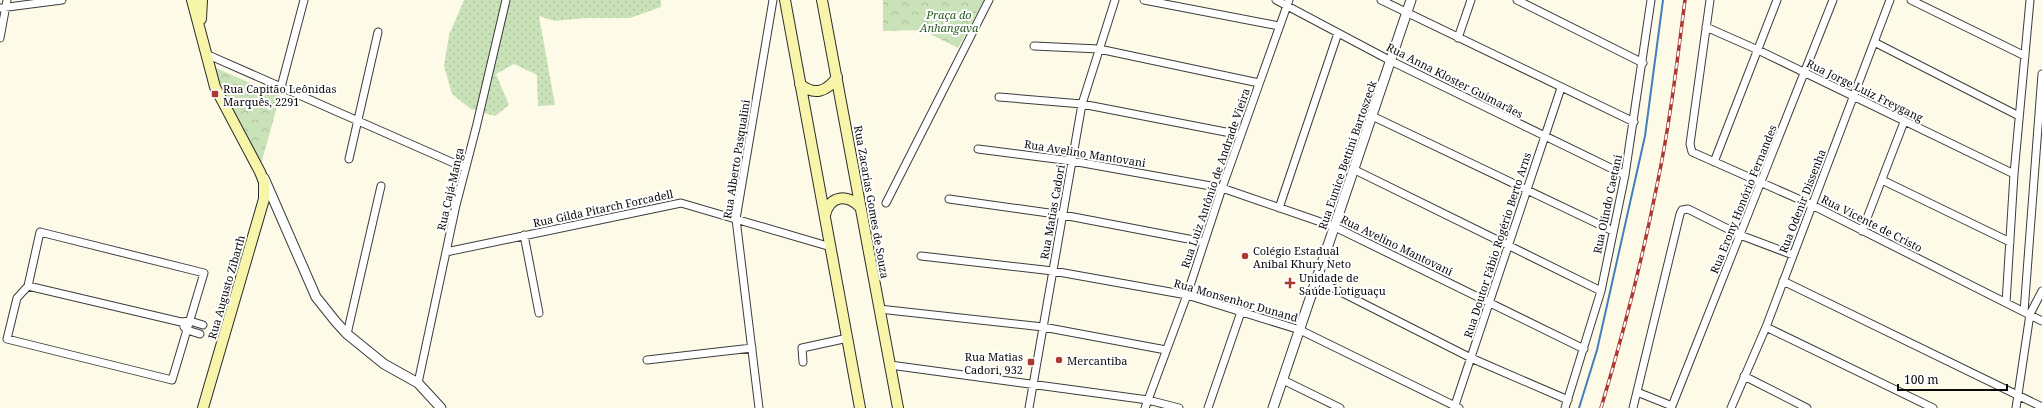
<svg xmlns="http://www.w3.org/2000/svg" width="2042" height="408" viewBox="0 0 2042 408" font-family="'Noto Serif',serif">
<defs>
<pattern id="grass-dots" width="8" height="8" patternUnits="userSpaceOnUse"><rect width="8" height="8" fill="#c9e2b7"/><path d="M2 2h.1M6 6h.1" fill="none" stroke="#abc19c" stroke-width="1.8" stroke-linecap="round"/></pattern>
<pattern id="park-crowns" width="20" height="18" patternUnits="userSpaceOnUse"><rect width="20" height="18" fill="#c9e2b7"/><path d="M2 6a3 3 0 1 1 6 0M12 15a3 3 0 1 1 6 0" fill="none" stroke="#abc19c"/></pattern>
</defs>
<rect width="100%" height="100%" fill="#fdfbe8"/>
<path fill="url(#grass-dots)" d="M464,0h197v7l-31,11h-46l-29,3 -16,-5 16,89 -17,1 -1,-31 -23,-11 -18,10 13,31 -14,11 -24,-7 -19,-15 -8,-28 5,-31z"/>
<path fill="url(#park-crowns)" d="M883,0h101l-26,48 -36,-18 -39,1z
M216,68l64,28 -19,68 -39,-73z"/>
<g fill="none" stroke-linecap="round" stroke-linejoin="round">
<path stroke="#427fbd" stroke-width="2" d="M1579,408l18,-58 48,-214 18,-136"/>
<defs>
<path id="minor" d="M1144,0l135,26
M1276,0l115,61 234,114
M1381,0l253,122
M1517,0l126,63
M1710,0l-20,144 2,8 120,53 230,116
M1911,0l114,56
M0,8l62,-8
M1706,27l52,23 256,124
M0,38l7,-38
M1458,38l13,-38
M1874,42l145,74
M1034,46l65,3 160,34
M206,54l259,114
M281,87l23,-87
M999,97l83,7 159,31
M1372,116l241,115
M978,149l94,12 150,27 113,39 249,122
M349,159l29,-127
M1714,162l63,-162
M1355,170l246,121
M1882,180l128,62
M949,199l114,16 141,27
M886,203l103,-203
M1279,208l59,-175
M1862,231l42,-109
M40,232l164,41 -32,107 -165,-41 10,-41 11,-12z
M524,235l15,78
M446,252l235,-49 150,44
M921,256l132,15 134,24 113,35 159,78
M1317,280l154,78 97,42
M1783,281l259,126
M28,286l153,36 9,-1 13,4
M2006,303l8,-129 16,-174
M879,309l164,18 123,23
M2024,312l18,-238
M184,327l3,3 13,4
M1766,327l167,81
M347,334l34,-148
M647,360l105,-12
M803,362l-1,-14 46,-10
M890,365l258,35 31,8
M1744,376l63,32
M1283,380l57,28
M418,383l38,-178 20,-77 30,-128
M1637,392l35,14 161,-406
M759,408l-23,-189 37,-219
M1029,408l53,-304 33,-104
M1145,408l42,-113 35,-107 67,-188
M1208,408l33,-96
M1454,408l107,-320
M1565,408l36,-117 24,-116 26,-175
M1633,408l47,-194 2,-4 6,-1 52,26 53,20
M1731,408l35,-81 124,-327
M2016,408l14,-94 12,-23"/>
<path id="tertiary" d="M264,178l52,119 20,25 11,12 37,30 34,19 23,25
M1273,408l138,-408"/>
<path id="secondary" d="M192,0l23,87 45,85 4,10v17l-61,209
M785,0l75,408
M822,0l76,408
M201,19l1,-19
M800,84c14,12 27,8 37,-7
M825,215c5,-20 22,-21 35,-8"/>
</defs>
<use href="#minor" stroke="#3c3c3c" stroke-width="9"/>
<use href="#tertiary" stroke="#3c3c3c" stroke-width="11"/>
<use href="#secondary" stroke="#2b2b2b" stroke-width="12"/>
<use href="#minor" stroke="#fff" stroke-width="7"/>
<use href="#tertiary" stroke="#fff" stroke-width="9"/>
<use href="#secondary" stroke="#f6f5aa" stroke-width="10"/>
<defs>
<path id="rail" d="M1601,408c22,-73 41,-147 56,-223 13,-61 20,-123 28,-185"/>
</defs>
<use href="#rail" stroke="#a93932" stroke-width="3.5"/>
<use href="#rail" stroke="#fff" stroke-width="2" stroke-dasharray="6" stroke-linecap="butt"/>
</g>
<g fill="#a93932" stroke="#fff" stroke-width="1.5">
<rect x="211" y="90" width="8" height="8" rx="2"/>
<circle cx="1245" cy="256" r="4"/>
<path d="M1288 277h4v4h4v4h-4v4h-4v-4h-4v-4h4z"/>
<circle cx="1059" cy="360" r="4"/>
<rect x="1027" y="358" width="8" height="8" rx="2"/>
</g>
<g text-anchor="middle" dominant-baseline="central" stroke-width="4" stroke-linejoin="round" paint-order="stroke">
<g font-size="11" font-style="italic" fill="#285922" stroke="#fff">
<text x="949" y="14">Praça do<tspan x="949" dy="13">Anhangava</tspan></text>
</g>
<g font-size="11" fill="#090909" stroke="#fff">
<text transform="translate(1455 80) rotate(27)">Rua Anna Kloster Guimarães</text>
<text transform="translate(1865 90) rotate(26)">Rua Jorge Luiz Freygang</text>
<text transform="translate(1085 153) rotate(9)">Rua Avelino Mantovani</text>
<text transform="translate(1347 155) rotate(-71)">Rua Eunice Bettini Bartoszeck</text>
<text transform="translate(736 159) rotate(-81)">Rua Alberto Pasqualini</text>
<text transform="translate(1215 178) rotate(-71)">Rua Luiz Antônio de Andrade Vieira</text>
<text transform="translate(450 189) rotate(-77)">Rua Cajá-Manga</text>
<text transform="translate(1743 199) rotate(-68)">Rua Erony Honório Fernandes</text>
<text transform="translate(1802 201) rotate(-69)">Rua Odenir Dissenha</text>
<text transform="translate(872 202) rotate(80)">Rua Zacarias Gomes de Souza</text>
<text transform="translate(1607 204) rotate(-78)">Rua Olindo Caetani</text>
<text transform="translate(603 208) rotate(-12)">Rua Gilda Pitarch Forcadell</text>
<text transform="translate(1052 212) rotate(-80)">Rua Matias Cadori</text>
<text transform="translate(1872 223) rotate(27)">Rua Vicente de Cristo</text>
<text transform="translate(1397 245) rotate(26)">Rua Avelino Mantovani</text>
<text transform="translate(1497 245) rotate(-72)">Rua Doutor Fábio Rogério Berto Arns</text>
<text transform="translate(226 287) rotate(-74)">Rua Augusto Zibarth</text>
<text transform="translate(1236 300) rotate(16)">Rua Monsenhor Dunand</text>
</g>
<g font-size="11" fill="#090909" stroke="#fff" text-anchor="start">
<text x="223" y="88">Rua Capitão Leônidas<tspan x="223" dy="13">Marquês, 2291</tspan></text>
<text x="1253" y="250">Colégio Estadual<tspan x="1253" dy="13">Anibal Khury Neto</tspan></text>
<text x="1299" y="277">Unidade de<tspan x="1299" dy="13">Saúde Lotiguaçu</tspan></text>
<text x="1023" y="356" text-anchor="end">Rua Matias<tspan x="1023" dy="13">Cadori, 932</tspan></text>
<text x="1067" y="360">Mercantiba</text>
</g>
</g>
<path d="M1898 384v6h109v-6" fill="none" stroke="#090909" stroke-width="2"/>
<text x="1904" y="384" font-size="12" fill="#090909" stroke="#ffffff" stroke-width="3" paint-order="stroke">100 m</text>
</svg>
